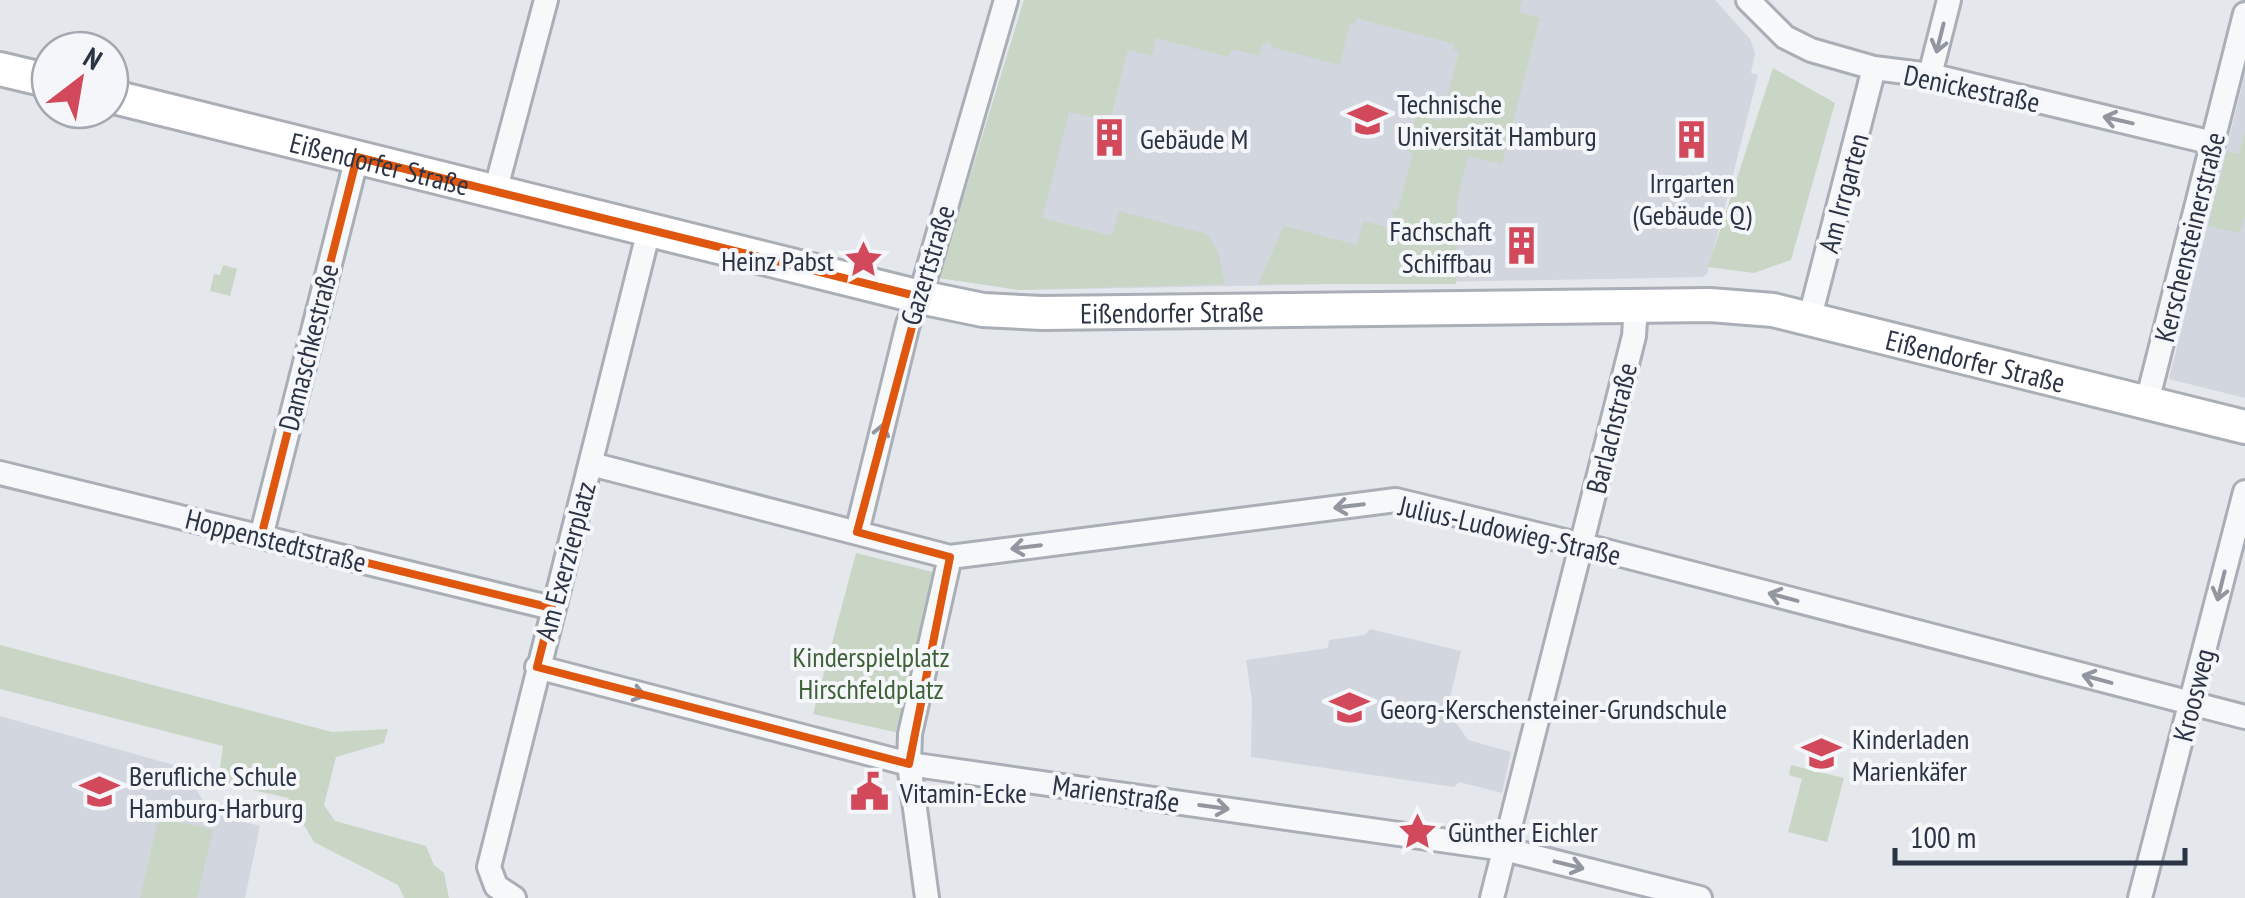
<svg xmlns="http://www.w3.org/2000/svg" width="2245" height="898" viewBox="0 0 2245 898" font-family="'PT Sans Narrow',sans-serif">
<rect width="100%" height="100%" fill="#e4e7ec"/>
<path fill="#d2d6de" d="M1024,0h691l35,39 5,14 -4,20 7,2 -36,143 -15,56 -4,3 -683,13 -81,-12z
M2245,74v324l-76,-19z
M1370,629l91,22 -15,64 8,5 14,20 43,12 -9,41 -43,-11 -5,5 -203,-30 1,-56 -6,-41 82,-12 1,-8 36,-5z
M0,716l184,52 26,45 50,13 -15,72h-245z"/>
<path fill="#c9d6c5" d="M1024,0h498l-3,12 21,6 -38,146 -34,-8 -11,45 -1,83h-198l26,-58 73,19 6,-24 24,6 8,-5 -3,-13 6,1 15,-56 -5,-3 8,-36 25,6 18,-70 -6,-1 1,-6 -98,-26 -1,6 -5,-1 -10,42 -66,-17 -5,-6 -7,3 -3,11 -26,-7 -4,8 -73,-19 -4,18 -24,-6 -18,71 -41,-9 -27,106 70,18 7,-25 88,23 11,18 7,32 -205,6 -81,-12z
M1773,68l62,35 -44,157 -37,13 -46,-6z
M2245,131v86l-6,16 -31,-7 19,-75 12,3z
M223,265l14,4 -7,27 -20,-5 4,-17 6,1z
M856,553l85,21 -37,160 -91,-20z
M0,645l332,87 56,-3 -4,14 -48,14 -12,48 11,16 91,25 8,19 10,8 5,25h-45l-6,-13 -84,-43 -26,-44 -70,-16 5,-36 -223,-57z
M1791,765l53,13 -17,64 -39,-10 14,-53 -13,-4z
M159,817l54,13 -16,68h-57z"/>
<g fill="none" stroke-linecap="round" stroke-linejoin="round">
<defs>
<path id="minor" d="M1748,0l37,37 26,13 63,18 56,7 283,68
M1930,75l19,-75
M495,192l51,-192
M1810,317l64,-249
M2147,402l98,-388
M591,464l359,93 446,-57 206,50 643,167
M0,473l552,135
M857,532l51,-208 12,-27 86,-297
M261,537l96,-380
M537,667l372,97 595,85 196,49
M514,898l-18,-12 -7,-19 160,-637
M927,898l-18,-134 1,-30 40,-177
M1492,898l142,-562 2,-30
M2140,898l105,-406"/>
<g id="secondary">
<path d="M0,69l50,12"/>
<path id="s1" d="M110,96l810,201 63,13 59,3 668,-8 63,5 472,117"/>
</g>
</defs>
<use href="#minor" stroke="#a9aeb7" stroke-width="28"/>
<use href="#secondary" stroke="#a9aeb7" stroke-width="38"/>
<use href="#minor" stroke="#f7f8fa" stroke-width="22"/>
<use href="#secondary" stroke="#fff" stroke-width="32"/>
</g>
<defs><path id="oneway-shaft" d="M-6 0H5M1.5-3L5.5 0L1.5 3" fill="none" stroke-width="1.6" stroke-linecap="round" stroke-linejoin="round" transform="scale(2.5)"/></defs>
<g stroke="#9196a0">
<use href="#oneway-shaft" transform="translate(1940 38) rotate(104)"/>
<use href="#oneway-shaft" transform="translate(2118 120) rotate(-167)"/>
<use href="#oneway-shaft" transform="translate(880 438) rotate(-76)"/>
<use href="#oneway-shaft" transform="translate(1349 506) rotate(173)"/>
<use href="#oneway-shaft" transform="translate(1026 547) rotate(173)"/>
<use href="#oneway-shaft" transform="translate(2221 586) rotate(104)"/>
<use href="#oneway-shaft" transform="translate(1783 597) rotate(-165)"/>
<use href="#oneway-shaft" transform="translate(2097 679) rotate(-165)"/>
<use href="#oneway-shaft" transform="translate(631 692) rotate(15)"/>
<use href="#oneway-shaft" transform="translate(1214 807) rotate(8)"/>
<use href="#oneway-shaft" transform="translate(1569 865) rotate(14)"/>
</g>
<path fill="none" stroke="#df570f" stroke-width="8" stroke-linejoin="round" d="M357,157l563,140 -63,235 93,25 -41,207 -372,-97 15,-59 -291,-71z"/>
<defs>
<symbol id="university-bare" viewBox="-9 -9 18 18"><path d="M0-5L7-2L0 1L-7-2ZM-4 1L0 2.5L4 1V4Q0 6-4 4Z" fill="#d1495b" stroke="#f4f6f9" stroke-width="2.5" paint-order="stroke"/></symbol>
<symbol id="building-bare" viewBox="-9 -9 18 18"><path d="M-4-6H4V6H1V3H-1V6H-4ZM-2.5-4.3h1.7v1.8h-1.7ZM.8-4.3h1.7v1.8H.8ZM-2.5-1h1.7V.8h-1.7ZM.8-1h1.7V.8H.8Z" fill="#d1495b" stroke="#f4f6f9" stroke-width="2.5" paint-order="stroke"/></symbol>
<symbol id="sight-bare" viewBox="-9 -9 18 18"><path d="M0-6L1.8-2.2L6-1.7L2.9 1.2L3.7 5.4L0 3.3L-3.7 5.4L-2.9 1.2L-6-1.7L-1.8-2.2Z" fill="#d1495b" stroke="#f4f6f9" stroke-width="2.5" paint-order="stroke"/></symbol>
<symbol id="school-bare" viewBox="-9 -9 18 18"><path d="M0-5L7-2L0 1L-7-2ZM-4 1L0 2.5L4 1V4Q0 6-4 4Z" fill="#d1495b" stroke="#f4f6f9" stroke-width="2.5" paint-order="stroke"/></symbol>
<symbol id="civic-bare" viewBox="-9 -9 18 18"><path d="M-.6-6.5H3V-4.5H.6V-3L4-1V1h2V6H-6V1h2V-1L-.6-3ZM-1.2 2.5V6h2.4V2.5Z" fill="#d1495b" stroke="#f4f6f9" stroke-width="2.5" paint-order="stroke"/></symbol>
</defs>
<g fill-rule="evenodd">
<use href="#university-bare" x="1340" y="92" width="55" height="55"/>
<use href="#building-bare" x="1082" y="110" width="55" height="55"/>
<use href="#building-bare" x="1664" y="112" width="55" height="55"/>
<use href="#building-bare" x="1494" y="218" width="55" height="55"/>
<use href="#sight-bare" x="836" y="232" width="55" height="55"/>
<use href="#school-bare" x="1322" y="680" width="55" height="55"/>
<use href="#school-bare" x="1794" y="726" width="55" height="55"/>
<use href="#school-bare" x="72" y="764" width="55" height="55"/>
<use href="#civic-bare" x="842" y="764" width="55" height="55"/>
<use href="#sight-bare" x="1390" y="804" width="55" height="55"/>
</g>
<g text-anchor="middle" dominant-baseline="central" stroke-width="8" stroke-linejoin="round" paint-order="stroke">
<g font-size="28" fill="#2b3445" stroke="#f4f6f9">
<text transform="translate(1972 88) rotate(12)">Denickestraße</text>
<text stroke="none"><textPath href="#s1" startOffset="278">Eißendorfer Straße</textPath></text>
<text transform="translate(1843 193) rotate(-75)">Am Irrgarten</text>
<text transform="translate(2189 237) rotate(-76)">Kerschensteinerstraße</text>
<text transform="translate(927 265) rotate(-73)">Gazertstraße</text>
<text stroke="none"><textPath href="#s1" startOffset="1088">Eißendorfer Straße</textPath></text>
<text transform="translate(308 347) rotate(-76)">Damaschkestraße</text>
<text stroke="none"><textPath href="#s1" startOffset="1898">Eißendorfer Straße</textPath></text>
<text transform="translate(1611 428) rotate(-76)">Barlachstraße</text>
<text transform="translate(1510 530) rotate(13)">Julius-Ludowieg-Straße</text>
<text transform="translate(276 540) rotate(14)">Hoppenstedtstraße</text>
<text transform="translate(565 561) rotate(-75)">Am Exerzierplatz</text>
<text transform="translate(2193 695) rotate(-76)">Kroosweg</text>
<text transform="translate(1116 793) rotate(8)">Marienstraße</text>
</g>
<g font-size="28" fill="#2b3445" stroke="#f4f6f9" text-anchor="start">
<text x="1397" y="103">Technische<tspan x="1397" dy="32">Universität Hamburg</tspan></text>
<text x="1140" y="138">Gebäude M</text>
<text x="1692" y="182" text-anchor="middle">Irrgarten<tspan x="1692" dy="32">(Gebäude Q)</tspan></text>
<text x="1492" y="230" text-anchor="end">Fachschaft<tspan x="1492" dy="32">Schiffbau</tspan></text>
<text x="834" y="260" text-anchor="end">Heinz Pabst</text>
<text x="1380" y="708">Georg-Kerschensteiner-Grundschule</text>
<text x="1852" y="738">Kinderladen<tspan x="1852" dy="32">Marienkäfer</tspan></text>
<text x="129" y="775">Berufliche Schule<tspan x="129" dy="32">Hamburg-Harburg</tspan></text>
<text x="900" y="792">Vitamin-Ecke</text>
<text x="1448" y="831">Günther Eichler</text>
</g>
<g font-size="28" fill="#3f6138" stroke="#f4f6f9">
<text x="871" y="656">Kinderspielplatz<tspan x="871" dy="32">Hirschfeldplatz</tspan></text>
</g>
</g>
<g transform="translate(80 80) rotate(31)"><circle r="48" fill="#f4f6f9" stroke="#a4a8b1" stroke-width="2.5"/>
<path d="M0-8L18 38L0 25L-18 38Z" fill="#d1495b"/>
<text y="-15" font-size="28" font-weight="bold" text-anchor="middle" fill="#2b3445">N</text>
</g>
<path d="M1895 848v15h290v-15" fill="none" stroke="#2b3445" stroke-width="5"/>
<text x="1910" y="848" font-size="30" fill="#2b3445" stroke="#f4f6f9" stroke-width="8" paint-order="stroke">100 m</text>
</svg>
